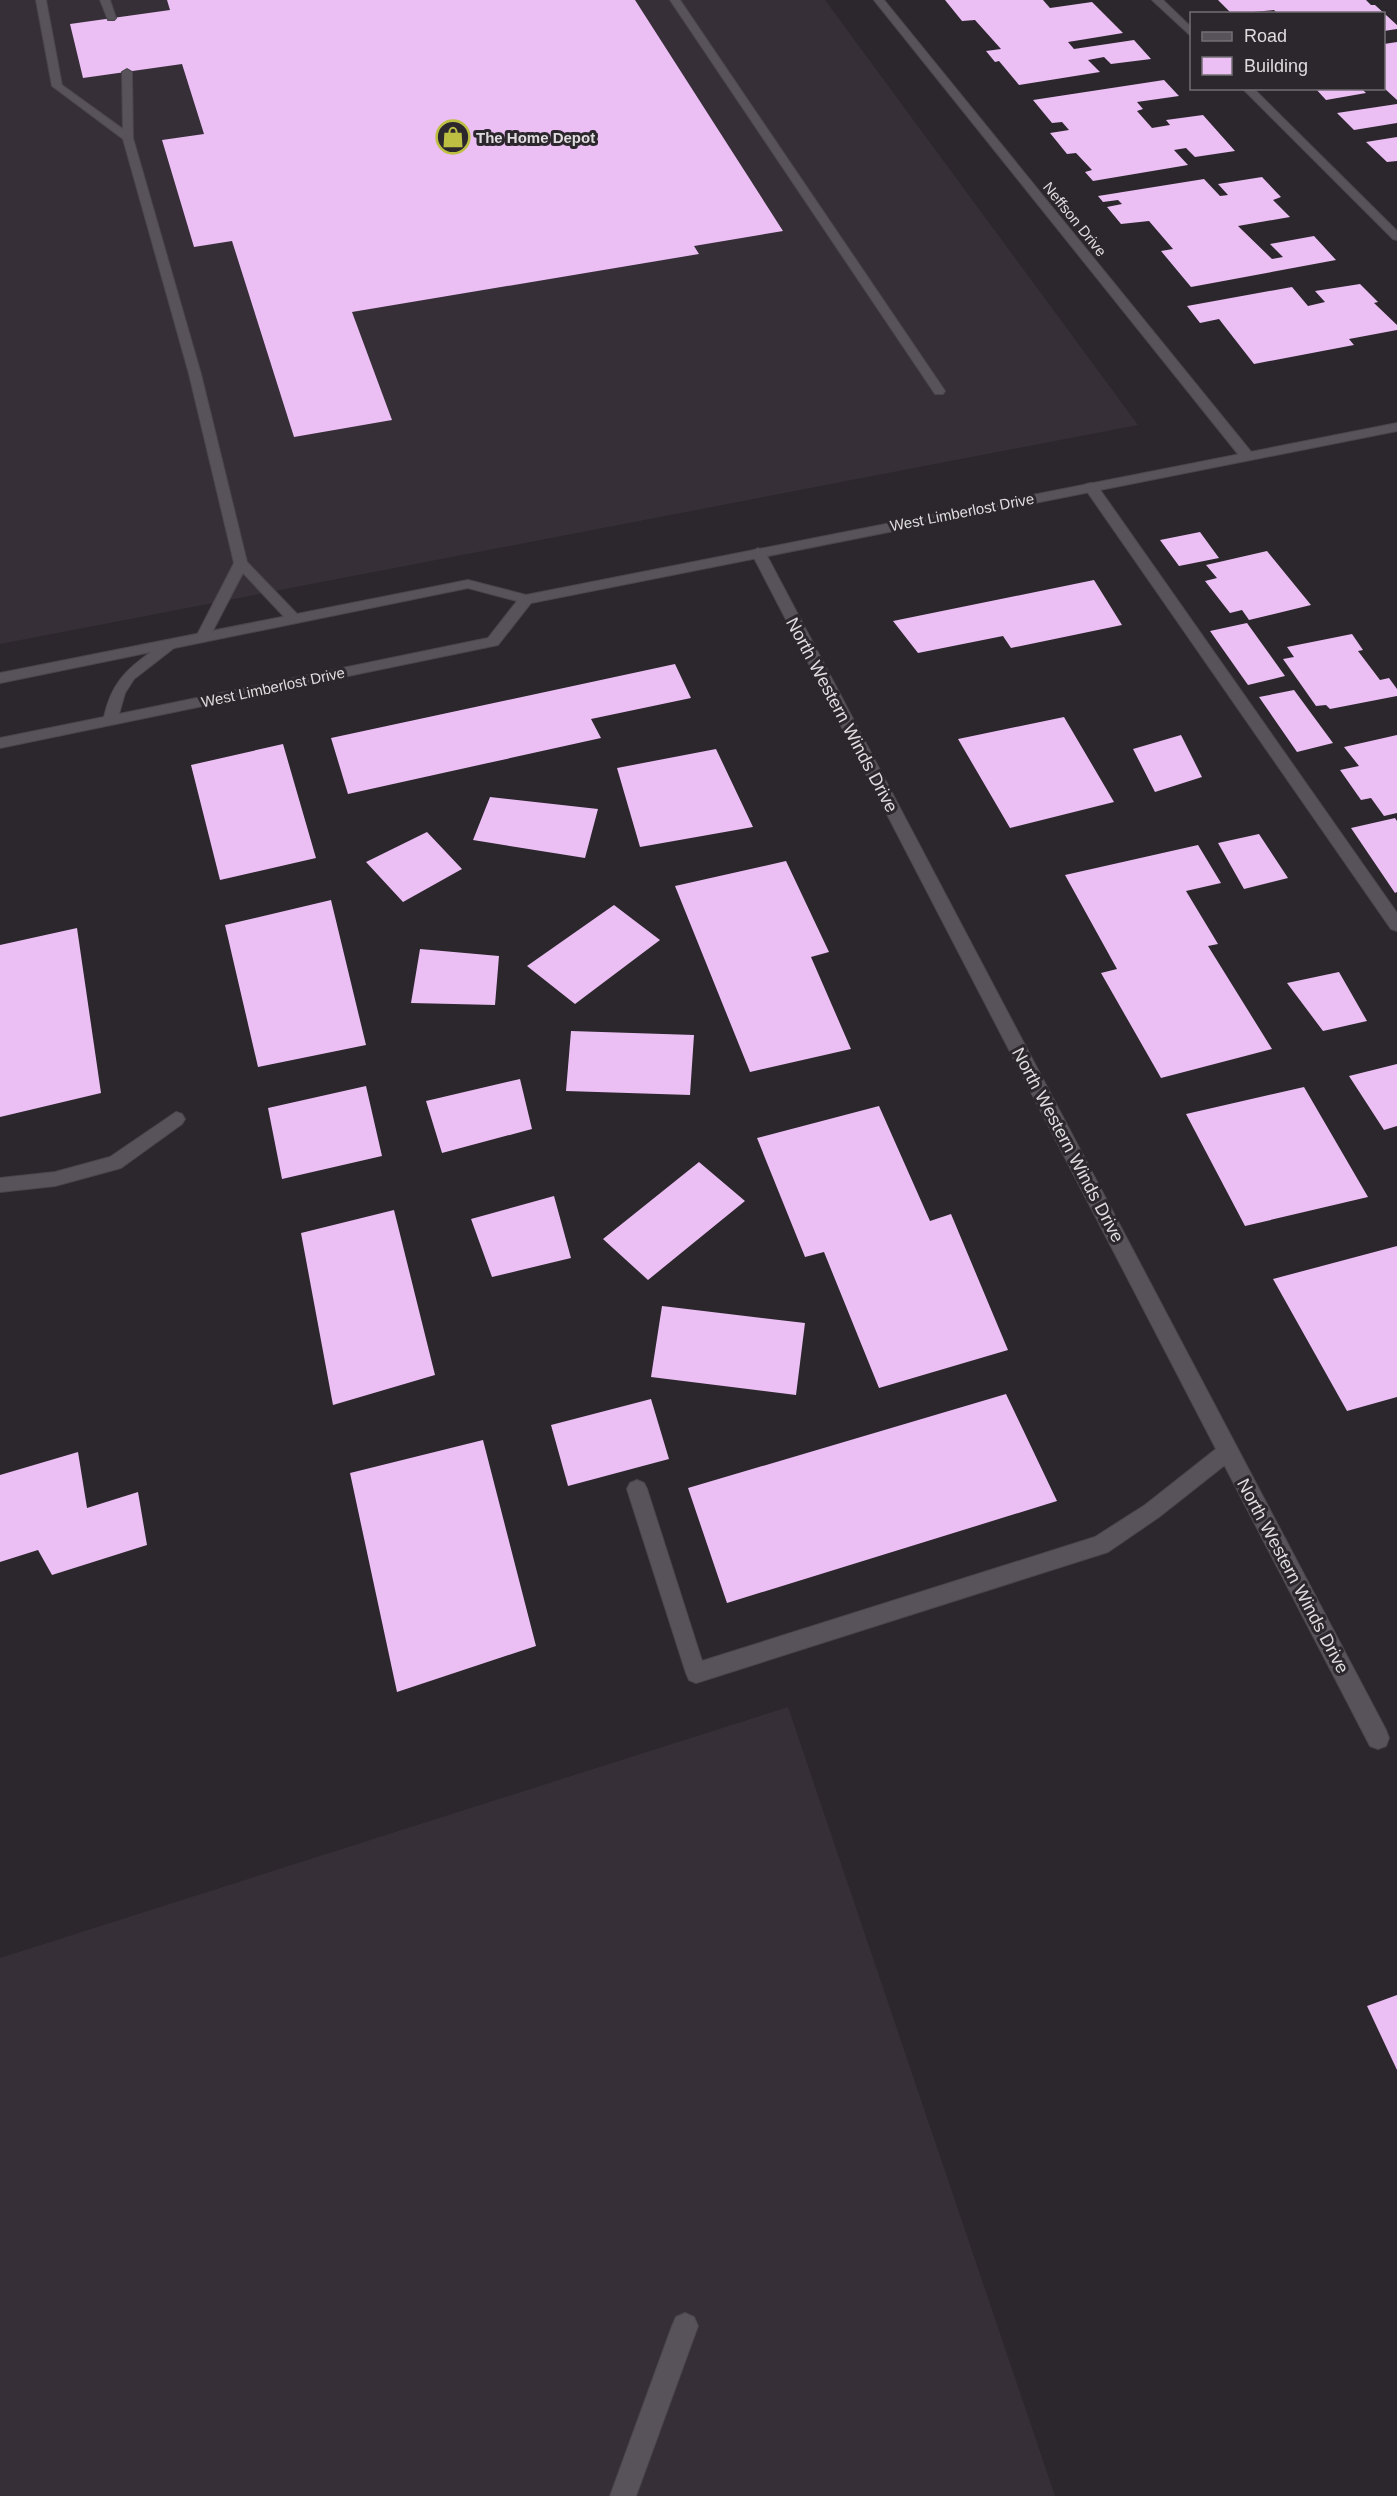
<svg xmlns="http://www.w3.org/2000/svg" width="1397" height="2496" viewBox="0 0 1397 2496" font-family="Arial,sans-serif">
<rect width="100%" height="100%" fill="#2b272c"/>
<path fill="#362f38" d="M0,0h825l313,425 -1138,219z
M788,1707l267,789h-1055v-538z"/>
<path fill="#ebbef4" d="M167,0h468l148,231 -89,15 5,8 -347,58 40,108 -98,17 -62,-196 -38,6 -32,-107 42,-6 -22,-70 -99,14 -13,-54 100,-14z
M945,0h98l7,8 42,-6 31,31 -55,9 6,7 60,-9 17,19 -40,5 -7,-7 -16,3 12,12 -81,13 -20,-24 -4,1 -9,-11 15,-2 -26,-29 -13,1z
M1218,0h148l5,5h4l22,20v4l-13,2v-17h-106l-4,-4 -42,4z
M1397,42v58l-13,-12v-44z
M1164,80l15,16 -42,6 6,7 -6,2 15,17 18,-3 -4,-5 37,-5 32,36 -40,6 -9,-9 -12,2 14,15 -95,16 -8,-9 7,-2 -16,-17 -9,1 -17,-21 19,-3 -7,-8 -10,1 -19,-23z
M1315,88h46l5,5 -40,7z
M1397,104v19l-43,7 -17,-17z
M1397,137v24l-10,1 -21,-20z
M1262,177l19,20 -8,3 17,17 -52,9 34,33 11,-2 -13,-13 44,-8 22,24 -145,27 -30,-36 12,-2 -24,-28 -28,3 -14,-17 15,-3 -4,-4 -15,2 -5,-6 106,-17 16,17 8,-1 -10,-11z
M1360,284l18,18 -4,1 23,22v5l-48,9 5,6 -100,19 -35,-45 -19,4 -13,-17 105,-19 16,19 17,-4 -10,-11z
M1200,532l19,26 -40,8 -19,-26z
M1267,551l44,54 -62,15 -7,-10 -12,3 -25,-32 12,-3 -11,-13z
M1094,580l28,45 -111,23 -8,-12 -85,17 -25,-32z
M1247,623l38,53 -37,9 -38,-54z
M1352,634l11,16 -5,1 22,29 9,-2 8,11v7l-67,13 -4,-4 -10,1 -33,-47 11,-2 -7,-10z
M675,664l16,34 -100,21 10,19 -253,56 -17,-56z
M1294,690l39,53 -36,9 -38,-55z
M1064,717l50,85 -104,26 -52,-89z
M1181,735l21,42 -47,15 -22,-43z
M1397,735v78l-13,3 -13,-18 -10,2 -21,-30 19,-4 -15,-19z
M283,744l33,114 -96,22 -29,-115z
M716,749l37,78 -113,20 -23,-79z
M490,797l108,12 -13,49 -112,-18z
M1395,818l2,3v71l-2,1 -44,-65z
M427,832l35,37 -59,33 -37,-40z
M1259,834l29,44 -44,11 -26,-46z
M1198,845l23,38 -35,8 32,53 -10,2 64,103 -111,29 -60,-105 16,-4 -52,-94z
M786,861l43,91 -18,5 40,92 -101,23 -75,-186z
M331,900l35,145 -108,22 -33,-142z
M614,905l46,35 -85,64 -48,-38z
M77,928l24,165 -101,24v-172z
M420,949l79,7 -4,49 -84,-2z
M1339,972l28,49 -44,10 -36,-48z
M571,1031l123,4 -4,60 -124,-4z
M1397,1064v62l-13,4 -35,-54z
M520,1079l12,50 -90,24 -16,-52z
M366,1086l16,70 -100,23 -14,-71z
M1304,1087l64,110 -123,29 -59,-112z
M879,1106l51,115 21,-7 57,136 -129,38 -55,-136 -19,5 -48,-119z
M699,1162l46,39 -97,79 -45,-41z
M554,1196l17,62 -79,19 -21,-58z
M394,1210l41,165 -102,30 -32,-172z
M1397,1246v151l-50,14 -74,-132z
M662,1306l143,17 -9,72 -145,-18z
M1006,1394l51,107 -330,102 -39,-115z
M651,1399l18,60 -101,27 -17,-61z
M483,1440l53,206 -139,46 -47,-219z
M78,1452l9,56 51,-16 9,53 -95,30 -14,-25 -38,12v-87z
M1397,1995v75l-30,-64z"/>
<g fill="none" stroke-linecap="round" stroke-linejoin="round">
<defs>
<path id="service" d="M36,0h10l16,85 61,44 -1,-57 5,-3 5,3 1,66 68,236 46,188 52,54 2,3 -2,3h-10l-46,-49 -35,67 -5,2 -7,-5 38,-74 -45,-189 -66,-235 -71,-53z
M100,0h10l6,18 -2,2h-6z
M670,0h10l265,391 -2,3h-8z
M1091,483l5,1 301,429v18l-6,-2 -305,-439 -1,-3 1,-3z
M176,1112l6,2 3,5 -3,5 -61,44 -66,18 -55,6v-14l55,-6 55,-15z
M1228,1442l7,3 3,6 -3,6 -76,60 -51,35 -412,131 -7,-3 -3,-7 -59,-184 3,-6 7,-3 7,3 3,6 55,172 393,-124 50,-32 76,-60z
M685,2313l9,4 4,9 -62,170h-26l62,-170 4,-9z"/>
<path id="minor" d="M874,0h10l368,453 1,3 -1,3h-10z
M1152,0h11l29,28v9z
M1242,88h11l144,143v9l-4,-1z
M758,548l7,4 621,1178 3,8 -3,8 -8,3 -8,-3 -619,-1194z"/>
<path id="tertiary" d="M1397,423v8l-866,172 -33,42 -498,103v-10l104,-21c7,-32 21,-47 47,-65l-151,31v-10l468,-93 58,15zM468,588l49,13 -29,37 -369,76 6,-21 9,-14 40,-31z"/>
</defs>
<use href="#service" stroke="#49454a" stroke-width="2"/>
<use href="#minor" stroke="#49454a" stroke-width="2"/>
<use href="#tertiary" stroke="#49454a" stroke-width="2"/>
<use href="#service" fill="#58535a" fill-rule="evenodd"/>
<use href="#minor" fill="#58535a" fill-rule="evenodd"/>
<use href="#tertiary" fill="#58535a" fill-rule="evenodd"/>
</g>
<defs>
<symbol id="shop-ring" viewBox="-11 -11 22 22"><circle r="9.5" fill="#2b272c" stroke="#bdbf43" stroke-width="1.5"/><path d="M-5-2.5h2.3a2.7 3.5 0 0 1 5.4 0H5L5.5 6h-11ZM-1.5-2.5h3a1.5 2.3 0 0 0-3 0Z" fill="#bdbf43"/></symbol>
</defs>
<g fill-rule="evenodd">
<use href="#shop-ring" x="434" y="118" width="38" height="38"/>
</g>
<g text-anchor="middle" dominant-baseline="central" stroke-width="6" stroke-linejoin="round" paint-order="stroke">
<g font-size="15" font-weight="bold" fill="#dfdcdf" stroke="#2b272c" text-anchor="start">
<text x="476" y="137">The Home Depot</text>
</g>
<g font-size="15" fill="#dfdcdf" stroke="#2b272c">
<text transform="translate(1075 219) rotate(51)">Neffson Drive</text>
<text transform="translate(962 512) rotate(-11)">West Limberlost Drive</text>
<text transform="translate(273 687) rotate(-12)">West Limberlost Drive</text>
</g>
<g font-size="18" fill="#dfdcdf" stroke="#2b272c">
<text transform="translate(842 715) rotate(62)">North Western Winds Drive</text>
<text transform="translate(1068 1145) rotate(62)">North Western Winds Drive</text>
<text transform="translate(1293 1576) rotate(62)">North Western Winds Drive</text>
</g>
</g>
<rect x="1190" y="12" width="195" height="78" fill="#2b272c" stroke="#736f74" stroke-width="1.5"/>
<rect x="1202" y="32" width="30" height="9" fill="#58535a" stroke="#736f74" stroke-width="1.5"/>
<text x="1244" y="42" font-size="18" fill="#dfdcdf">Road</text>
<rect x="1202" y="57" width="30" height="18" fill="#ebbef4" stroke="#736f74" stroke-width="1.5"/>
<text x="1244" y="72" font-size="18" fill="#dfdcdf">Building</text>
</svg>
